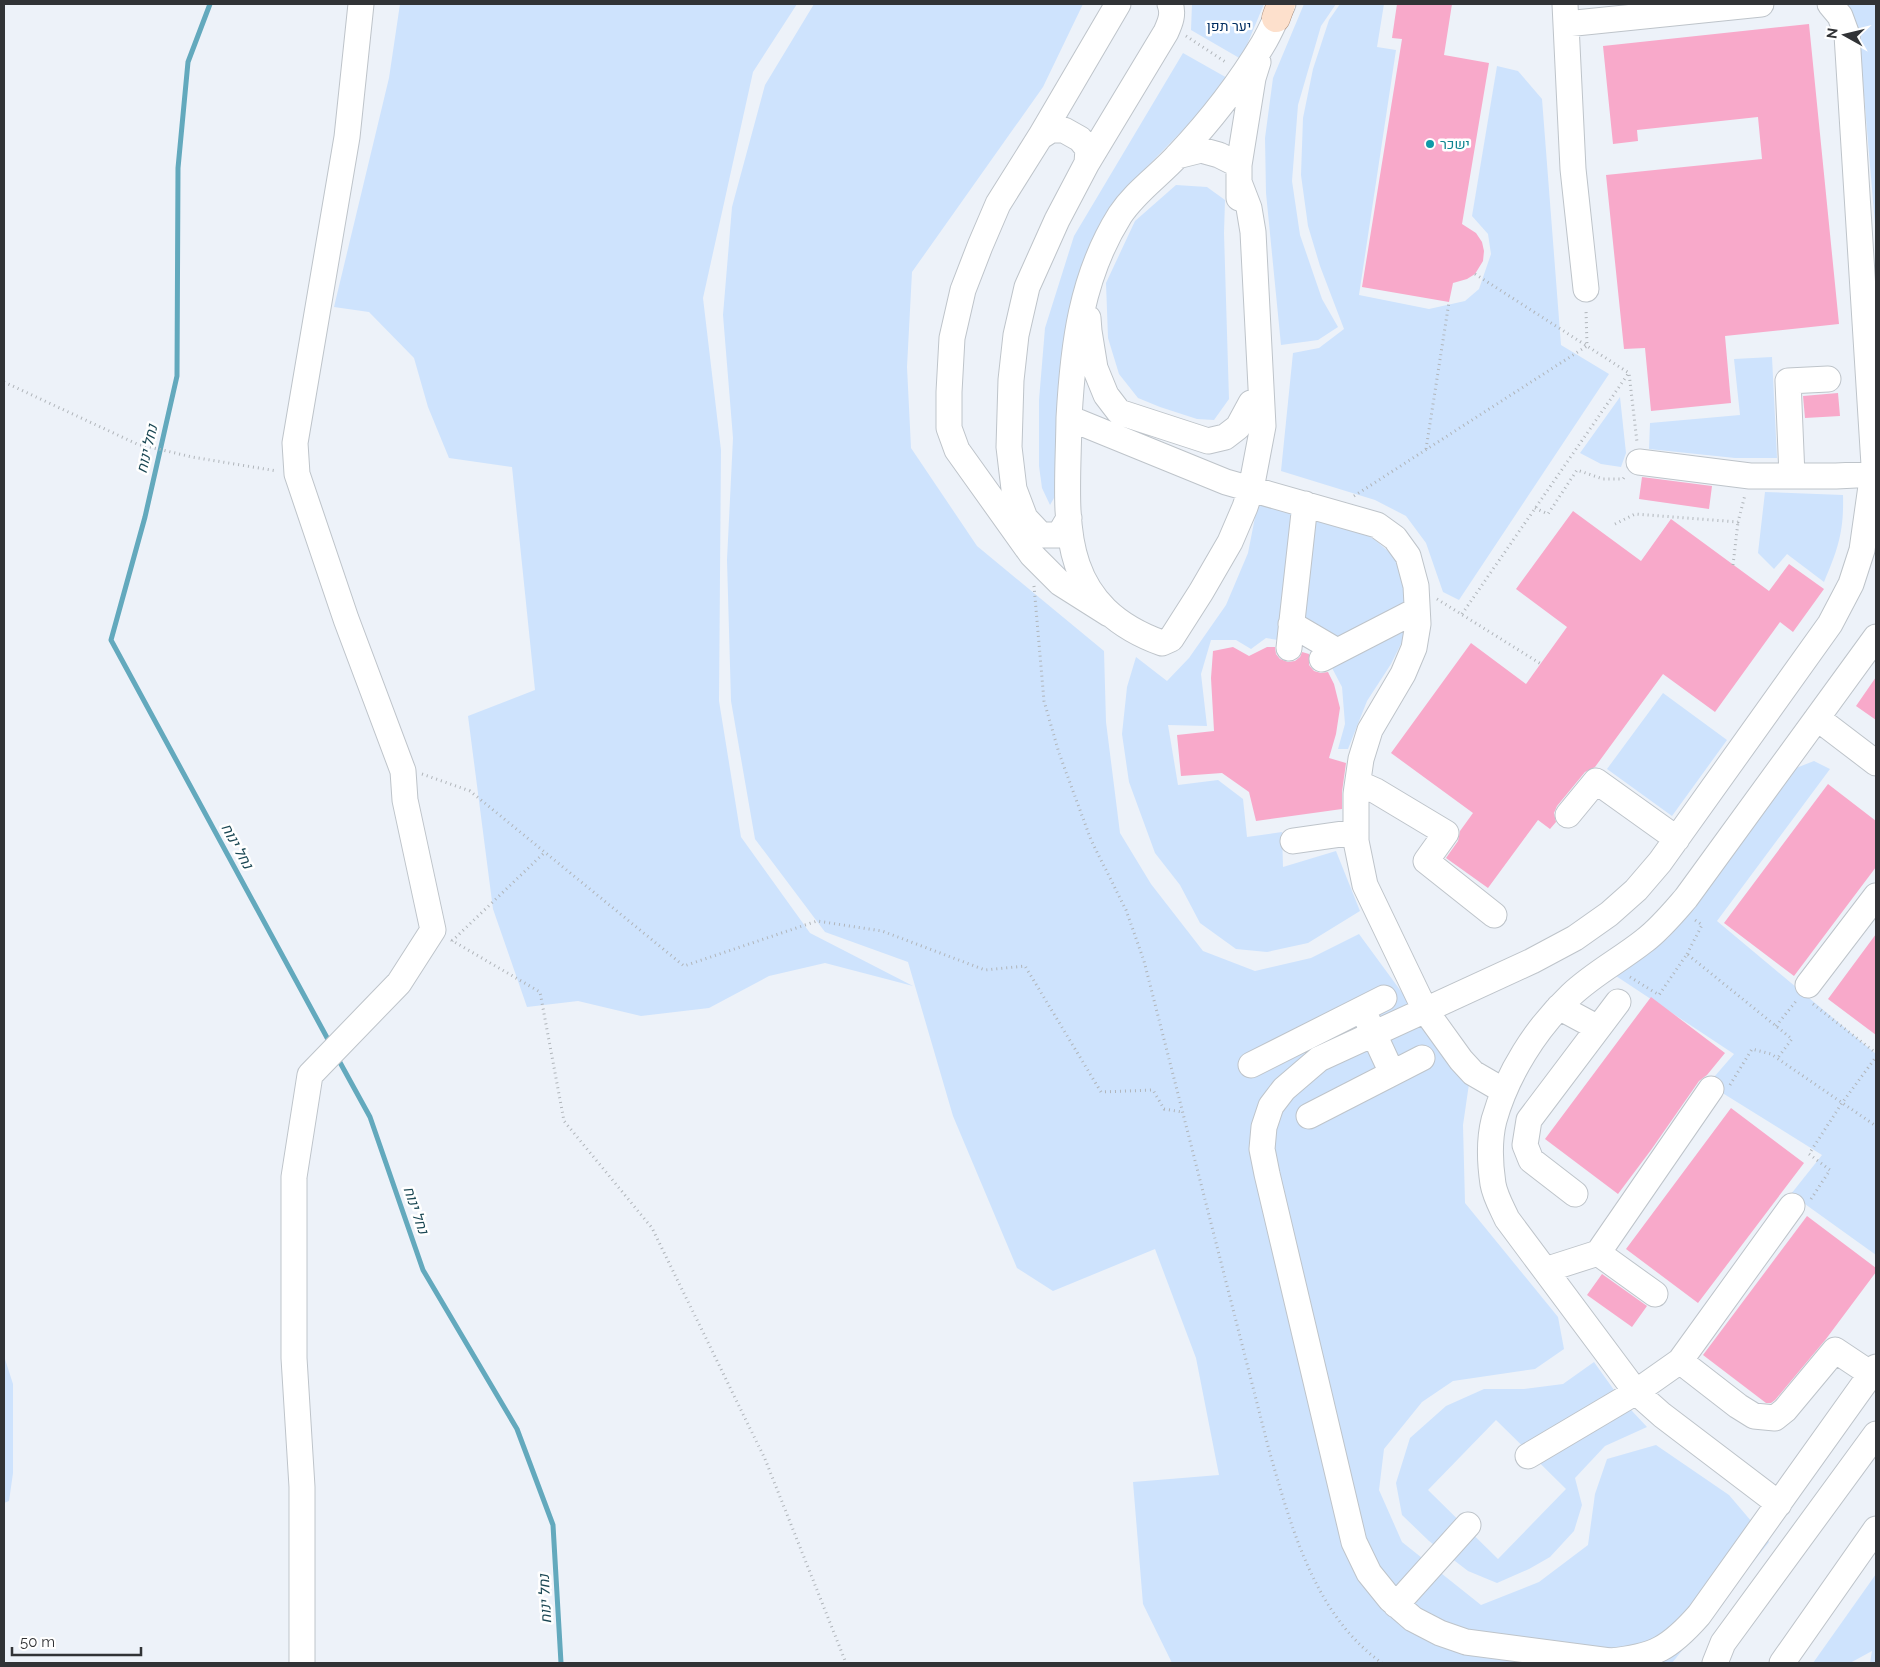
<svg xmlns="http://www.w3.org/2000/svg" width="1880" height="1667" viewBox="0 0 1880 1667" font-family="Raleway,Heebo,sans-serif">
<rect width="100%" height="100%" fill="#edf2f9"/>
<path fill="#cee3fd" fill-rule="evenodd" d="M400,4h397l-44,68 -50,226 18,152 -2,251 22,136 69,96 103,53 -88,-23 -56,13 -60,32 -68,8 -63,-15 -51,6 -34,-98 -25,-193 67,-26 -23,-223 -63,-9 -21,-51 -14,-49 -45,-46 -35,-5 55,-229z
M814,4h269l-40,83 -131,185 -5,95 4,81 66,98 127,105 2,71 14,111 31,51 52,67 52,20 56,-13 48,-24 110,150 -6,41 2,78 93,114 6,32 -29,20 -82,12 -31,21 -38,47 -5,41 23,52 79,63 58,-23 49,-37 7,-51 12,-35 49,-14 73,50 40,47 -97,121h-500l-29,-59 -10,-122 86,-7 -23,-117 -41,-109 -102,42 -36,-23 -64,-152 -45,-154 -83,-30 -70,-93 -24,-138 -4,-141 6,-122 -10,-123 9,-108 33,-122z
M1192,4h72l-23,55 -50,-29z
M1304,4h32l-15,22 -23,79 -6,76 8,54 22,64 16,28 -20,13 -37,5 -15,-152 -1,-55 8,-60z
M1340,4h44l-7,43 19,3 -37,245 70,14 36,-8 14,-12 12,-35 -3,-20 -16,-18 25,-150 21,5 24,28 19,246 48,29 -150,226 -16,-8 -17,-49 -20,-27 -31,-16 -94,-29 12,-118 26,-5 25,-19 -24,-63 -12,-40 -7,-51 2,-57 10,-49 16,-49z
M1845,4h31v232l-17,-200z
M1183,53l46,26 -48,53 -49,50 -43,66 -20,61 -11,78 -4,111 -4,7 -8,-17 -3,-22v-66l6,-72 29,-92z
M1176,185l31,2 18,13 -1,33 5,166 -15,21 -17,-1 -37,-12 -22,-9 -19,-24 -11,-36 -2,-55 29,-62z
M1772,357l5,101h-42l-86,-9 1,-26 90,-8 -6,-56z
M1620,397l6,56 -5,14 -20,-3 -21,-11z
M1765,492l78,3c1,37 -5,54 -19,87l-37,-28 -13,15 -16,-16z
M1258,502l97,26 20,12 20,17 10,34 3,39 -17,34 -24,37 -19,48h-10l7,-25 -3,-37 -21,-40 -55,-9 -15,11 -15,-9h-25l-10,34 6,52 -39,-1 10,60 40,-5 25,19 4,38 35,-5 1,35 53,-16 24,60 -52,32 -41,9 -31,-3 -36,-26 -20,-38 -25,-32 -26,-71 -7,-48 5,-47 9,-30 31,24 22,-23 37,-53 22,-52z
M1663,693l64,47 -55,76 -65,-47z
M1814,761l16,8 -113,152 159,133v201l-85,-61 31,-39 -114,-71 26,-30 -118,-78 52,-38 123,-168z
M4,1356l9,28v89l-4,28 -5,2z
M1594,1362l25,35 28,30 -42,19 -30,32 7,27 -8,26 -24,26 -21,12 -32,14 -29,-12 -39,-30 -27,-26 -6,-32 14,-45 36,-32 38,-17h40l39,-5zM1496,1420l70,69 -68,70 -70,-69z
M1876,1574v89h-6l2,-12 -22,12h-37z"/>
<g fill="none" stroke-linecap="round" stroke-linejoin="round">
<path stroke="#63a9bd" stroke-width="5" d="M210,4l-22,58 -10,106 -1,208 -32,141 -34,123 220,405
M337,1057l33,60 53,153 94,159 36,96 8,138"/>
</g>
<path fill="#f8a9ca" d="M1397,4h55l-8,51 45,8 -27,161 14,9 6,9 2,9 -1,10 -8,13 -8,5 -14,4 -4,19 -87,-15 40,-248 -10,-1z
M1809,24l30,300 -114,12 6,67 -80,8 -6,-63 -21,1 -18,-174 156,-16 -4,-42 -121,13 1,11 -25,3 -10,-98z
M1838,393l2,23 -35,2 -2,-22z
M1642,477l70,9 -3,23 -70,-10z
M1573,511l68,50 30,-42 98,72 20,-27 35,25 -31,43 -13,-10 -65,90 -52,-38 -68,93 -10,5 -28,34 -3,7 2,9 -6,7 -12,-9 -50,68 -42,-30 12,-17 2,-10 13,-18 -82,-60 80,-110 55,41 41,-57 -51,-38z
M1233,647l16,9 18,-9h8l1,7 4,5 8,3 7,-1 5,-4 2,-5 7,2v11l5,6 7,2 7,-1 6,12 6,24 -4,26 -7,24 17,5 -4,29v17l-86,12 -7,-29 -27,-19 -41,3 -4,-41 37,-4 -3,-53 2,-27z
M1876,677v43l-20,-14z
M1828,784l48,37v46l-82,109 -70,-53z
M1876,934v101l-48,-36z
M1651,997l74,56 -18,22 -8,6 -48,69 -33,44 -73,-55z
M1731,1108l73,55 -106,140 -72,-54z
M1807,1216l69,52v4l-50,67 -51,61 -4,3h-5l-63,-48z
M1602,1274l45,32 -15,21 -45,-32z"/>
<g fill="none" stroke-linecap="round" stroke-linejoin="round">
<defs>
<path id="minor" d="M1283,4c-7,13 -12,27 -20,40 -24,40 -54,78 -85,111 -19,21 -42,36 -58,60 -39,62 -47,131 -51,203l157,64 151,43 18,13 13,18 8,30 2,38 -4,24 -11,26 -33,56 -9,29 -5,35v47l9,44 60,125 36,50 12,13 31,18
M1565,4l8,165 13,120
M1830,4l10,12 7,19 27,430 -12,85 -11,34 -21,40 -170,238 -24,28 -27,24 -34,24 -43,23 -213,98 -35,30 -13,17 -7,21 -2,22 5,25 87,368 15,31 21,26 23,20 27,14 26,9 144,19c44,-4 60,-13 89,-46l177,-248
M1566,24l195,-20
M1040,137l78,-133
M1177,156l24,-6 18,5 20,10
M1087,163l79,-131c4,-9 8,-18 4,-28
M1239,198v-33l14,-87 5,-16
M1088,318l1,13 6,37 11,27 13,17 89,29 17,-4 13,-10 13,-24
M1069,418c-1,96 -18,185 93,225l9,-4 30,-47 29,-50 15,-35 6,-18 12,-63 -10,-194 -4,-24 -10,-26
M1639,462l111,14h86l40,-2
M1792,476l-4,-95 40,-2
M1069,518l-10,17h-18l-16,-17 -11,-29 -5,-42 2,-67 5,-45 11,-48 30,-67 30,-57 1,-14 -8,-10 -16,-9h-13l-11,7 -42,67 -18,42 -17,44 -11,48 -3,54v36l8,22 75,105 28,28 49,31
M1291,624l46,27
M1289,648l16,-144
M1322,659l95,-49
M1817,718l59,45
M1358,783l18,8 70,42 -20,28 68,54
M1568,815l28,-34 81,58
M1293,841l63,-9
M1808,985l68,-89
M1559,1007l39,21
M1367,1019l25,54
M1251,1065l133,-67
M1309,1116l113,-58
M1575,1194l-44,-34 -6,-15 4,-25 89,-118
M1792,1206l-112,155 58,45 16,10 21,2 10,-8 50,-60 36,24
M1545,1270l53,-17
M1655,1294l-57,-41 113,-164
M1528,1456l108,-64 44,-31
M1779,1504l-117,-89 -26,-23 -129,-173c-5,-11 -12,-23 -14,-35 -3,-20 -4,-44 1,-64 13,-46 42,-92 77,-125 22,-21 49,-35 73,-54 16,-12 29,-28 42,-43l190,-261
M1396,1605l72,-80
M302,1663v-176l-8,-129v-181l16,-102 89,-92 34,-53 -28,-130 -2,-29 -57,-152 -49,-145 -2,-31 52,-306 14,-133
M1715,1663l8,-20 153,-209
M1782,1663l94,-134"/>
<path id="major" d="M1276,18l5,-14"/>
</defs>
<use href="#minor" stroke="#bec4ca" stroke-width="27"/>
<use href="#major" stroke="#b59681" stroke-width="29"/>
<path stroke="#b0b5ba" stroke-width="3" stroke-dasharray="1 4" stroke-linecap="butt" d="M1186,36l41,27
M1475,274l154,99 8,69
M4,382l133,62 55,13 85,14
M1426,449l23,-147
M1354,496l233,-150 -1,-36
M1535,508l13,6 29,-44 26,9h20l3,-4
M1615,524l20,-10 103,8 7,-27
M1733,565l5,-43
M1034,586l10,115 15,52 32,87 35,70 18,51 125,489c22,76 45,165 113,213
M1437,599l104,65
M1462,614l166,-240
M422,774l48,17 214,175 133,-45 65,10 103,39 40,-4 76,126 52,-2 11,19 18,3
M451,940l89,52 24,129 88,107 113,231 81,204
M452,941l93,-89
M1687,954l15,-29 -7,-5
M1630,977l29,18 28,-41 105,85 -15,20
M1813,1004l63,49
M1776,1026l21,-26
M1730,1085l22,-36 19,5 105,72
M1811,1199l19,-29 -21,-16 33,-51 34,-46"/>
<use href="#minor" stroke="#fff" stroke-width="25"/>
<use href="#major" stroke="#fde0cc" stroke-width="28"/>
</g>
<circle fill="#0f9aa8" stroke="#fff" stroke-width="2" cx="1430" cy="144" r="5"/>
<g text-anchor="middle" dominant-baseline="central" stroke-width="5" stroke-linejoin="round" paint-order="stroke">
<g font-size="14" fill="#002d61" stroke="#fff">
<text x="1229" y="26">יער תפן</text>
</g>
<g font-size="14" fill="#0d838f" stroke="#fff" text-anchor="start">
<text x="1440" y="144">ישכר</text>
</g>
<g font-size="15" font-style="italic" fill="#1a4753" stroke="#fff">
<text transform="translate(147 449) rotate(-77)">נחל ינוח</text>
<text transform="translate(237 846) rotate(61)">נחל ינוח</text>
<text transform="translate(416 1210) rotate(71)">נחל ינוח</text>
<text transform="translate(545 1599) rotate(-93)">נחל ינוח</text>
</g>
</g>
<rect width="1880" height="1667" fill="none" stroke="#313336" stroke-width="10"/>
<g transform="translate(1845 35) rotate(278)" stroke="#ffffff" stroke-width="4" paint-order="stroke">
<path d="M0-4L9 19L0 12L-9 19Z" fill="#313336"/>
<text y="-8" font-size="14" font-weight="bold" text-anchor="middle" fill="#313336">N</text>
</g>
<path d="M12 1647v8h129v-8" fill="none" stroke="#313336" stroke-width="2.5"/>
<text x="20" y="1647" font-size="15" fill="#313336" stroke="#ffffff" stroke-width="4" paint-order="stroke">50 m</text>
</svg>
